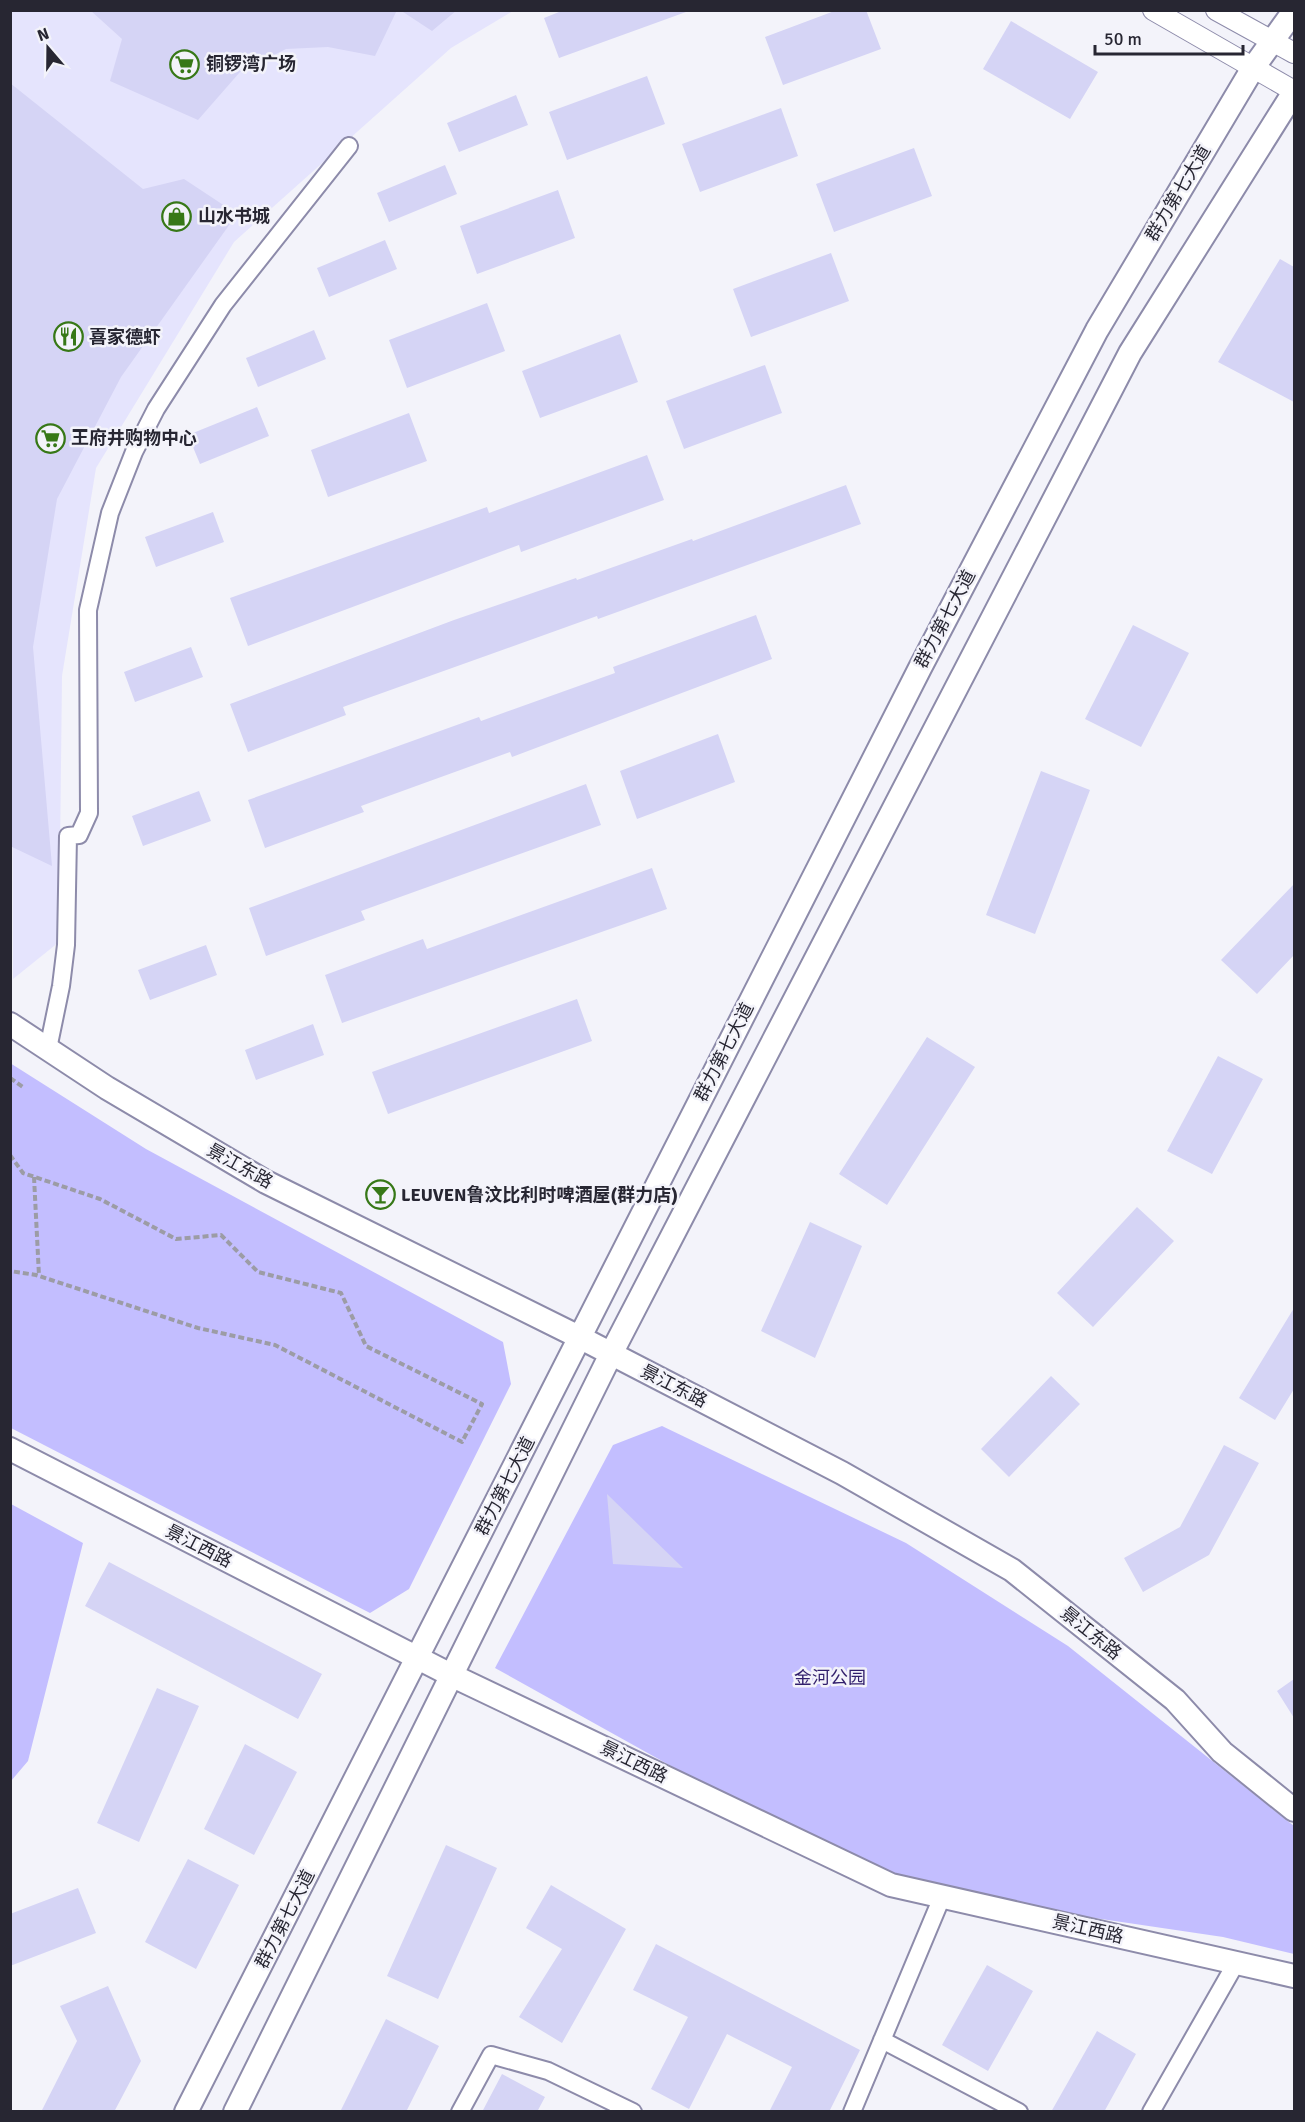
<svg xmlns="http://www.w3.org/2000/svg" width="1305" height="2122" viewBox="0 0 1305 2122" font-family="Signika,'Noto Sans SC',sans-serif">
<rect width="100%" height="100%" fill="#f3f3fa"/>
<path fill="#e5e4fd" d="M10,11h503l-62,37 -217,194 -138,226 -34,208 -3,266 -46,37z"/>
<path fill="#c3beff" d="M10,1063l136,86 357,193 8,42 -102,205 -39,24 -359,-185z
M662,1426l244,117 162,103 226,180v128l-71,-17 -142,-21 -180,-38 -106,-43 -300,-167 118,-223z
M11,1504l72,39 -55,218 -17,20z"/>
<path fill="#d5d4f5" d="M90,10h307l-22,46 -47,-9 -42,2 -46,23 -42,48 -88,-39 12,-42z
M400,10h57l-25,21z
M564,10h122v2l-127,46 -15,-40z
M837,10h29l15,39 -98,36 -18,-48z
M1011,21l87,51 -28,47 -87,-50z
M647,76l18,48 -98,36 -18,-48z
M10,83l133,106 41,-10 53,35 -116,163 -64,122 -24,148 19,219 -42,-20z
M516,95l12,30 -69,27 -12,-29z
M781,108l17,48 -98,36 -18,-48z
M914,148l18,48 -98,36 -18,-48z
M445,165l12,29 -68,28 -12,-29z
M558,190l17,48 -98,36 -17,-48z
M385,240l12,29 -68,28 -12,-29z
M831,253l18,48 -98,36 -18,-48z
M1280,259l14,8v135l-76,-40z
M487,303l18,48 -98,37 -18,-48z
M314,330l12,29 -68,28 -12,-29z
M620,334l18,48 -98,36 -18,-47z
M765,365l17,48 -98,36 -18,-48z
M257,407l12,29 -69,28 -12,-29z
M409,413l18,48 -99,36 -17,-47z
M647,455l17,45 -143,52 -2,-7 -271,101 -18,-48 257,-91 2,6z
M846,485l15,39 -263,95 -1,-3 -254,91 3,8 -98,37 -18,-48 224,-84 122,-42 1,2 115,-41 1,2z
M213,512l11,30 -68,25 -11,-30z
M756,615l16,44 -260,98 -2,-5 -149,54 3,6 -99,36 -17,-48 231,-83 2,4 134,-48 -2,-6z
M1133,625l56,28 -48,94 -56,-28z
M191,647l12,30 -68,25 -11,-30z
M718,734l17,48 -98,37 -17,-48z
M1041,771l49,19 -55,144 -49,-19z
M586,784l15,41 -240,86 4,9 -99,36 -17,-48z
M199,791l12,30 -68,25 -11,-30z
M652,868l15,41 -325,114 -17,-48 98,-36 4,10z
M1294,884v71l-37,39 -36,-34z
M206,945l11,30 -67,25 -12,-30z
M577,999l15,42 -204,73 -16,-42z
M313,1024l11,31 -68,25 -11,-30z
M927,1037l48,30 -88,138 -48,-31z
M1218,1056l45,23 -51,95 -45,-23z
M1137,1207l37,34 -81,86 -36,-34z
M810,1222l52,24 -47,112 -54,-27z
M1294,1308v81l-19,31 -36,-22z
M1051,1376l29,28 -71,73 -28,-28z
M1224,1445l35,18 -50,92 -66,37 -19,-34 56,-31z
M607,1494l76,74 -70,-4z
M109,1562l213,112 -24,45 -213,-113z
M1294,1679v39l-17,-27z
M157,1688l42,18 -60,136 -42,-19z
M245,1744l52,28 -43,83 -50,-26z
M446,1845l51,23 -59,131 -51,-23z
M188,1859l51,26 -43,84 -51,-27z
M551,1885l75,44 -64,114 -43,-26 43,-68 -36,-21z
M78,1888l18,45 -86,33v-52z
M656,1944l204,106 -31,62h-60l23,-45 -65,-33 -38,75 -38,-20 37,-72 -55,-27z
M987,1965l46,26 -45,80 -46,-26z
M108,1986l33,75 -27,51h-73l36,-71 -17,-35z
M386,2019l53,27 -33,66h-66z
M1097,2031l39,23 -32,58h-53z
M502,2074l43,23 -8,15h-55z"/>
<g fill="none" stroke-linecap="round" stroke-linejoin="round">
<defs>
<path id="minor" d="M48,1049l13,-63 5,-41 2,-109 11,-1 10,-22 -1,-203 22,-97 24,-61 22,-43 67,-104 126,-159
M882,2040l137,72
M460,2112l31,-57 57,16 85,41
M852,2112l90,-215
M1151,2112l85,-149"/>
<path id="tertiary" d="M1153,10l141,81
M1216,10l78,43"/>
<path id="secondary" d="M10,1024l97,64 159,94 313,155 263,136 170,97 163,130 47,52 72,58
M10,1449l443,227 438,209 403,91
M186,2112l734,-1444 177,-338 156,-262 41,-57
M235,2112l376,-758 519,-1001 164,-261"/>
</defs>
<use href="#minor" stroke="#8d8baa" stroke-width="20"/>
<use href="#tertiary" stroke="#8d8baa" stroke-width="22"/>
<use href="#secondary" stroke="#8d8baa" stroke-width="26"/>
<path stroke="#9c9ca5" stroke-width="4" stroke-dasharray="6 3" stroke-linecap="butt" d="M10,1078l13,9
M10,1155l13,18 77,26 76,40 45,-4 37,37 83,21 25,53 116,58 -20,38 -187,-97 -77,-17 -162,-53 -26,-4
M34,1177l5,99"/>
<use href="#minor" stroke="#fff" stroke-width="16"/>
<use href="#tertiary" stroke="#fff" stroke-width="20"/>
<use href="#secondary" stroke="#fff" stroke-width="22"/>
</g>
<defs>
<symbol id="supermarket-ring" viewBox="-11 -11 22 22"><circle r="9.5" fill="#f3f3fa" stroke="#377817" stroke-width="1.5"/><path d="M-6-5.5h2.5l.6 2H6L4.5 2H-2.5L-4.4-4H-6ZM-1.5 3.2a1.3 1.3 0 1 0 .1 0ZM3 3.2a1.3 1.3 0 1 0 .1 0Z" fill="#377817"/></symbol>
<symbol id="shop-ring" viewBox="-11 -11 22 22"><circle r="9.5" fill="#f3f3fa" stroke="#377817" stroke-width="1.5"/><path d="M-5-2.5h2.3a2.7 3.5 0 0 1 5.4 0H5L5.5 6h-11ZM-1.5-2.5h3a1.5 2.3 0 0 0-3 0Z" fill="#377817"/></symbol>
<symbol id="restaurant-ring" viewBox="-11 -11 22 22"><circle r="9.5" fill="#f3f3fa" stroke="#377817" stroke-width="1.5"/><path d="M-5-6h1v4h1v-4h1v4h1v-4h1v5L-1.5 .5V6h-2V.5L-5-1ZM5-6V6H3V1.5H1.5Q1.5-4 5-6Z" fill="#377817"/></symbol>
<symbol id="bar-ring" viewBox="-11 -11 22 22"><circle r="9.5" fill="#f3f3fa" stroke="#377817" stroke-width="1.5"/><path d="M-6-5H6L.8 .8V4.5H3.5V6h-7V4.5H-.8V.8Z" fill="#377817"/></symbol>
</defs>
<g fill-rule="evenodd">
<use href="#supermarket-ring" x="168" y="48" width="33" height="33"/>
<use href="#shop-ring" x="160" y="200" width="33" height="33"/>
<use href="#restaurant-ring" x="52" y="320" width="33" height="33"/>
<use href="#supermarket-ring" x="34" y="422" width="33" height="33"/>
<use href="#bar-ring" x="364" y="1178" width="33" height="33"/>
</g>
<g text-anchor="middle" dominant-baseline="central" stroke-width="5" stroke-linejoin="round" paint-order="stroke">
<g font-size="18" font-weight="bold" fill="#272632" stroke="#f3f3fa" text-anchor="start">
<text x="206" y="64">铜锣湾广场</text>
<text x="198" y="216">山水书城</text>
<text x="89" y="337">喜家德虾</text>
<text x="71" y="438">王府井购物中心</text>
<text x="401" y="1195">LEUVEN鲁汶比利时啤酒屋(群力店)</text>
</g>
<g font-size="18" fill="#272632" stroke="#f3f3fa">
<text transform="translate(1178 193) rotate(-59)">群力第七大道</text>
<text transform="translate(945 619) rotate(-62)">群力第七大道</text>
<text transform="translate(724 1052) rotate(-63)">群力第七大道</text>
<text transform="translate(240 1166) rotate(29)">景江东路</text>
<text transform="translate(674 1386) rotate(27)">景江东路</text>
<text transform="translate(505 1486) rotate(-63)">群力第七大道</text>
<text transform="translate(199 1546) rotate(27)">景江西路</text>
<text transform="translate(1091 1633) rotate(39)">景江东路</text>
<text transform="translate(634 1762) rotate(26)">景江西路</text>
<text transform="translate(285 1919) rotate(-63)">群力第七大道</text>
<text transform="translate(1088 1929) rotate(13)">景江西路</text>
</g>
<g font-size="18" fill="#311f6c" stroke="#f3f3fa">
<text x="830" y="1678">金河公园</text>
</g>
</g>
<rect width="1305" height="2122" fill="none" stroke="#272632" stroke-width="24"/>
<g transform="translate(48 48) rotate(340)" stroke="#f3f3fa" stroke-width="4.5" paint-order="stroke">
<path d="M0-4.5L10 22L0 15L-10 22Z" fill="#272632"/>
<text y="-9" font-size="16" font-weight="bold" text-anchor="middle" fill="#272632">N</text>
</g>
<path d="M1095 45v9h148v-9" fill="none" stroke="#272632" stroke-width="3"/>
<text x="1104" y="45" font-size="18" fill="#272632" stroke="#f3f3fa" stroke-width="4.5" paint-order="stroke">50 m</text>
</svg>
